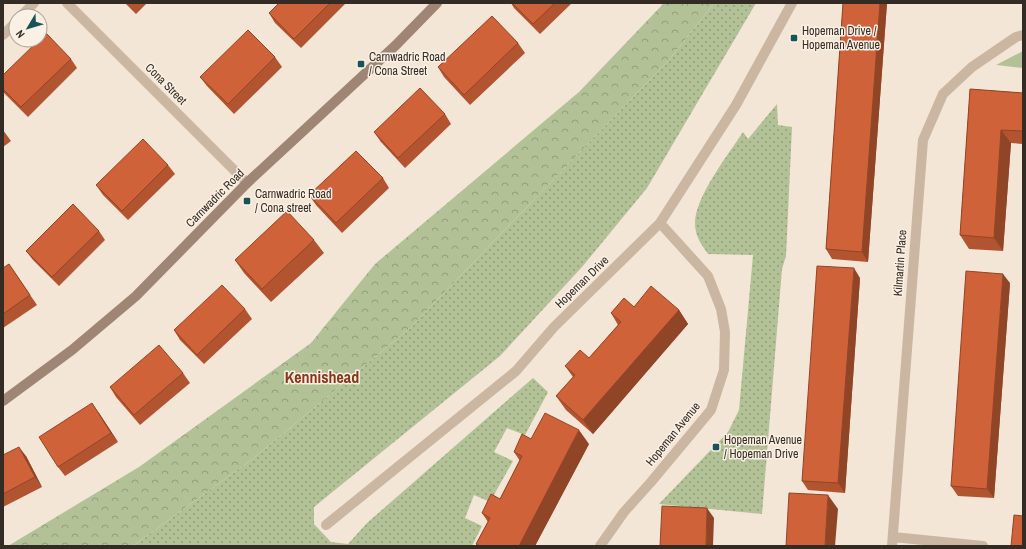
<svg xmlns="http://www.w3.org/2000/svg" width="1026" height="549" viewBox="0 0 1026 549" font-family="'Archivo Narrow',sans-serif">
<defs>
<pattern id="forest-crowns" width="20" height="18" patternUnits="userSpaceOnUse"><rect width="20" height="18" fill="#b2c296"/><path d="M2 6a3 3 0 1 1 6 0M12 15a3 3 0 1 1 6 0" fill="none" stroke="#929e7a"/></pattern>
<pattern id="park-dots" width="8" height="8" patternUnits="userSpaceOnUse"><rect width="8" height="8" fill="#b2c296"/><path d="M2 2h.1M6 6h.1" fill="none" stroke="#929e7a" stroke-width="1.8" stroke-linecap="round"/></pattern>
</defs>
<rect width="100%" height="100%" fill="#f3e6d6"/>
<path fill="#b2c296" d="M1023,51v17l-27,-3z"/>
<path fill="url(#forest-crowns)" d="M664,3h50l-45,57 -259,268 -155,129 -122,89h-125l131,-79 172,-124 64,-79 204,-172z"/>
<path fill="url(#park-dots)" d="M714,3h42l-109,185 -65,79 -82,89 -186,151v17l17,18 17,2 19,-21 166,-145 15,14 -23,43 -18,-7 -13,24 19,9 -23,41 -16,-7 -9,23 17,8 -10,20h-339l122,-89 155,-129 259,-268z
M777,104l1,21 14,2 -6,129 -4,13 -20,245 -103,-10 69,-72 11,-22 14,-155 -45,-1c-7,-10 -13,-18 -13,-31 0,-26 33,-68 48,-91l5,7z"/>
<g fill="none" stroke-linecap="round" stroke-linejoin="round">
<path stroke="#cbb6a2" stroke-width="10" d="M67,3l180,180
M21,16l13,-13
M3,35l13,-13
M326,525l190,-154 38,-44 106,-104 76,-118 56,-102
M893,537l90,9
M600,546l24,-34 27,-30 60,-72 13,-40 1,-38 -4,-23 -13,-33 -48,-53
M892,546l31,-406 20,-46 29,-27 44,-30 7,-2"/>
<path stroke="#9f8573" stroke-width="10" d="M3,401l69,-51 64,-54 111,-113 149,-138 41,-42"/>
</g>
<path fill="#b25430" d="M125,3h22l-11,11z
M279,3h67l-45,45 -26,-25 -6,-10z
M511,3h61l-32,31 -26,-26z
M843,3h44l-19,259 -36,-3 -6,-10z
M518,43l7,10 -55,52 -26,-28 -6,-10z
M275,57l7,10 -48,47 -27,-28 -7,-9z
M71,59l6,9 -49,49 -25,-25v-17z
M970,89l53,4v51l-12,-1 -8,108 -34,-2 -9,-14z
M445,114l6,10 -46,44 -24,-26 -7,-10z
M3,130l8,11 -8,6z
M168,165l7,9 -47,46 -25,-25 -7,-10z
M383,178l6,10 -47,45 -26,-28 -7,-10z
M99,231l6,9 -46,46 -26,-26 -7,-9z
M314,240l10,13 -53,49 -27,-29 -9,-13z
M9,264l28,41 -34,23v-60z
M860,278l-15,215 -37,-3 -6,-9z
M1010,283l-16,215 -36,-2 -7,-10z
M634,307l45,3 9,14 -95,110 -27,-24 -10,-14 17,-19 -8,-11 24,-8 29,-33 -7,-12z
M245,309l7,10 -48,45 -24,-24 -6,-10z
M183,373l7,10 -50,42 -24,-28 -6,-10z
M99,413l19,29 -53,34 -7,-9z
M531,439l58,5 -54,102h-57l-2,-2 12,-22 -6,-9 18,-14 20,-38 -6,-9z
M3,455l23,1 16,31 -39,20z"/>
<path fill="#914527" d="M880,3h7l-19,259 -6,-10z
M1001,130l10,13 -8,108 -9,-13z
M854,268l6,10 -15,215 -7,-10z
M1003,274l7,9 -16,215 -7,-9z
M679,310l9,14 -95,110 -10,-14z
M92,403l7,10 19,29 -7,-9z
M579,430l10,14 -54,102h-16z
M19,447l7,9 16,31 -7,-10z
M828,495l10,14 -3,37h-10z
M707,508l7,10 -1,28h-7z"/>
<path fill="#cf6238" stroke="#914527" d="M279,3h51l-36,36 -25,-26z
M512,3h43l-22,21z
M843,3h37l-18,249 -36,-3z
M492,16l26,27 -54,52 -26,-28z
M248,30l27,27 -47,47 -28,-27z
M46,33l25,26 -50,48 -18,-18v-14l36,-35h1v-1z
M420,88l25,26 -47,44 -24,-26z
M970,89l53,4v38l-22,-1 -7,108 -34,-3z
M143,139l25,26 -46,46 -26,-26z
M356,151l27,27 -47,45 -27,-28z
M73,204l26,27 -47,46 -26,-26z
M287,211l27,29 -52,49 -27,-29z
M9,264l21,31 -27,19v-46z
M817,266l37,2 -16,215 -36,-2z
M966,271l37,3 -16,215 -36,-3z
M222,285l23,24 -48,46 -23,-25z
M651,286l28,24 -96,110 -27,-24 19,-21 -10,-9 15,-16 9,8 32,-36 -10,-9 13,-15 10,9z
M159,345l24,28 -49,42 -24,-28z
M92,403l19,30 -53,34 -19,-30z
M545,413l34,17 -60,116h-39l-4,-2 14,-26 -8,-5 9,-19 9,5 22,-43 -8,-4 8,-18 9,5z
M19,447l16,30 -32,17v-39z
M789,493l39,2 -3,51h-39z
M662,506l45,2 -1,38h-46z
M1014,515l9,1v30h-12z"/>
<g fill="#185359" stroke="#faf0e3" stroke-width="1.5">
<rect x="790" y="34" width="8" height="8" rx="2"/>
<rect x="357" y="60" width="8" height="8" rx="2"/>
<rect x="243" y="197" width="8" height="8" rx="2"/>
<rect x="712" y="443" width="8" height="8" rx="2"/>
</g>
<g text-anchor="middle" dominant-baseline="central" stroke-width="3" stroke-linejoin="round" paint-order="stroke">
<g font-size="12" fill="#352b25" stroke="#faf0e3" text-anchor="start">
<text x="802" y="31">Hopeman Drive /<tspan x="802" dy="14">Hopeman Avenue</tspan></text>
<text x="369" y="57">Carnwadric Road<tspan x="369" dy="14">/ Cona Street</tspan></text>
<text x="255" y="194">Carnwadric Road<tspan x="255" dy="14">/ Cona street</tspan></text>
<text x="724" y="440">Hopeman Avenue<tspan x="724" dy="14">/ Hopeman Drive</tspan></text>
</g>
<g font-size="12" fill="#352b25" stroke="#faf0e3">
<text transform="translate(166 84) rotate(45)">Cona Street</text>
<text transform="translate(215 198) rotate(-45)">Carnwadric Road</text>
<text transform="translate(900 263) rotate(-86)">Kilmartin Place</text>
<text transform="translate(582 282) rotate(-44)">Hopeman Drive</text>
<text transform="translate(673 434) rotate(-51)">Hopeman Avenue</text>
</g>
<g font-size="16" font-weight="bold" fill="#8a3718" stroke="#faf0e3">
<text x="322" y="377">Kennishead</text>
</g>
</g>
<rect width="1026" height="549" fill="none" stroke="#352b25" stroke-width="8"/>
<g transform="translate(28 28) rotate(232)"><circle r="19" fill="#faf0e3" stroke="#aba197"/>
<path d="M0-3L7 15L0 10L-7 15Z" fill="#185359"/>
<text y="-6" font-size="11" font-weight="bold" text-anchor="middle" fill="#352b25">N</text>
</g>
</svg>
